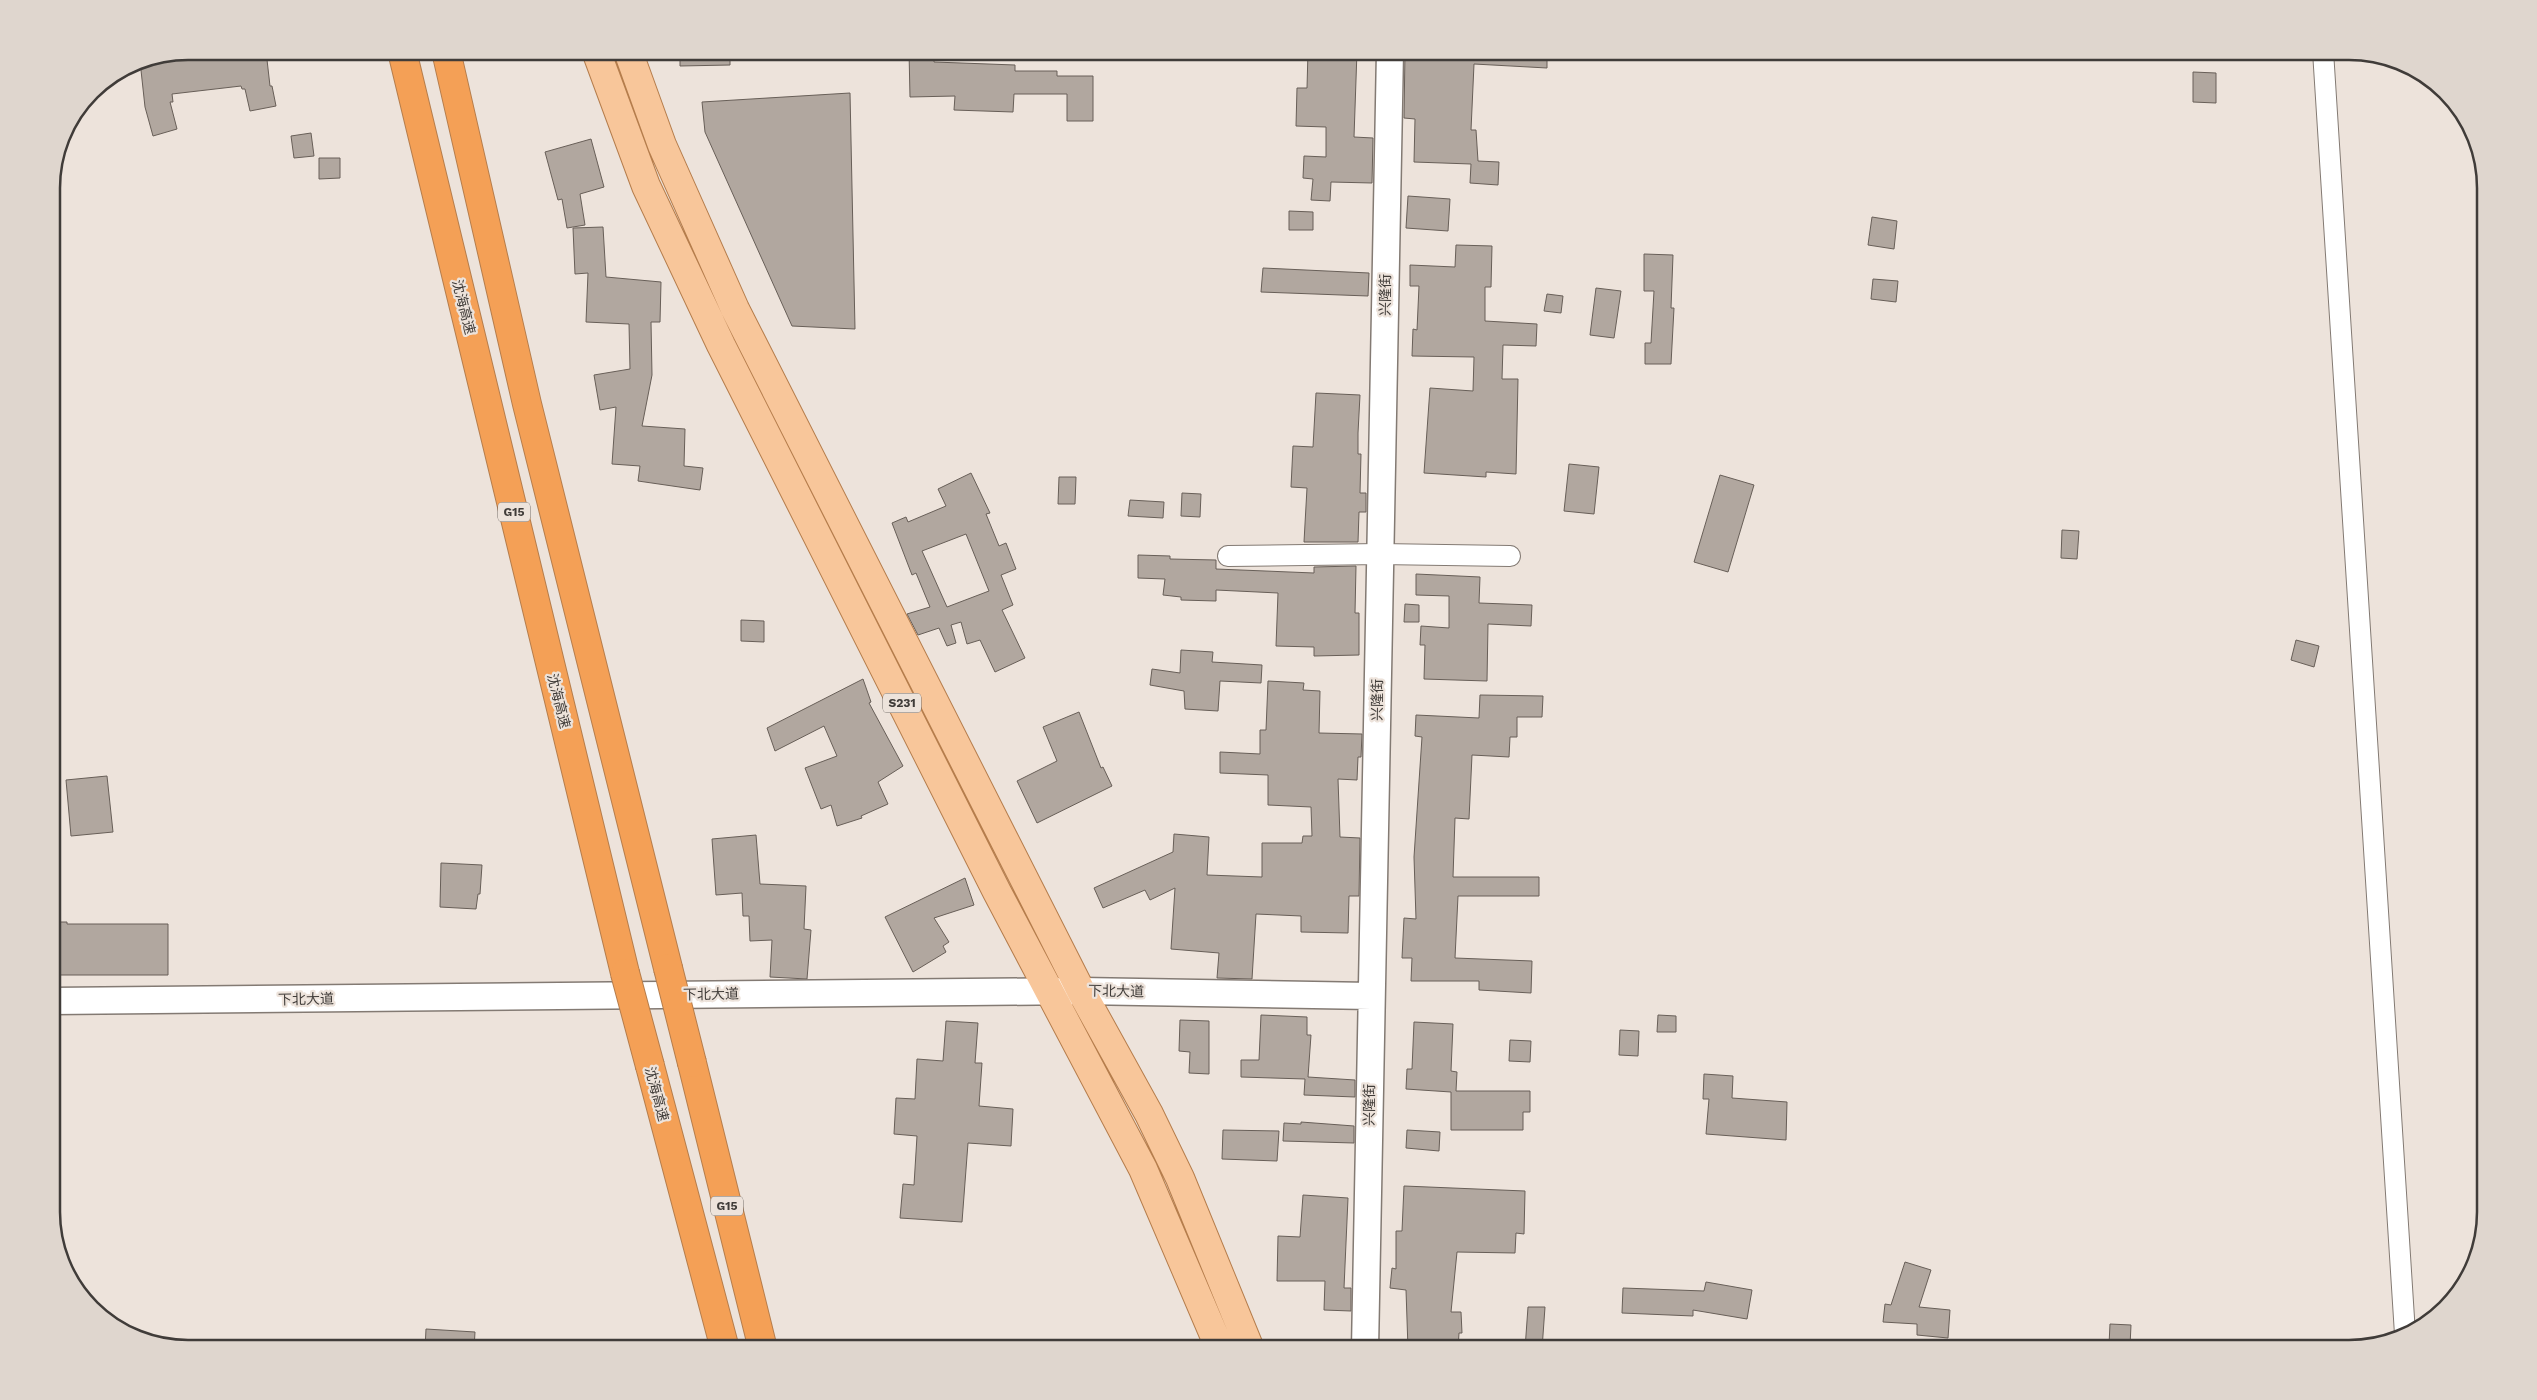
<svg xmlns="http://www.w3.org/2000/svg" width="2537" height="1400" viewBox="0 0 2537 1400" font-family="'Work Sans','Noto Sans SC',sans-serif">
<rect width="100%" height="100%" fill="#ede3db"/>
<path fill="#b1a79f" stroke="#685f58" fill-rule="evenodd" d="M188,51h78l4,35h2l4,20 -26,5 -5,-22h-3l-1,-3 -69,8 1,8h-3l7,27 -24,7 -8,-29 -5,-46z
M680,51h50v14l-50,1z
M909,51h25v11l81,3v6h42v5h36v45h-26v-27h-53l-1,18 -59,-2 1,-14 -45,1z
M1308,51h49l-3,86 19,1 -1,45 -41,-1 -1,19 -19,-1 2,-21 -10,-1 1,-22 22,1v-30l-30,-1 1,-38h10z
M1405,51h142v17l-73,-4 -3,66h5l2,31 21,1 -1,23 -28,-2 1,-19 -57,-2 1,-43 -11,-1z
M2193,72l23,1v30l-23,-1z
M850,93l5,236 -63,-3 -87,-194 -3,-30z
M311,133l3,23 -20,2 -3,-22z
M591,139l13,48 -24,7 5,31 -18,3 -5,-29 -4,1 -13,-48z
M319,158h21v20l-21,1z
M1408,196l42,3 -2,32 -42,-3z
M1289,211l24,1v18h-24z
M1872,217l25,4 -3,28 -26,-4z
M603,227l3,50 55,5 -1,40h-9l1,53 -10,51 43,3 -1,37 19,2 -3,22 -62,-9 2,-15 -28,-2 4,-57 -16,3 -6,-35 36,-6 -1,-45 -43,-2 2,-49 -13,1 -2,-46z
M1456,245l36,1 -1,41h-6v34l52,3 -1,22 -33,-1 -1,34h16l-2,95 -30,-2v5l-62,-4 6,-85 43,3 1,-34 -62,-1 1,-27 4,1 2,-44h-9v-21l45,2z
M1644,254l29,1 -2,53h3l-3,56h-26v-21h6l3,-52h-10z
M1263,268l106,5 -1,23 -107,-4z
M1873,279l25,2 -2,21 -25,-3z
M1596,288l25,3 -7,47 -24,-3z
M1547,294l16,2 -2,17 -17,-2z
M1316,393l44,2 -2,38v21h3l-1,39h6v19h-7l-1,30h-54l3,-54 -16,-1 2,-41 20,1z
M1569,464l30,3 -5,47 -30,-3z
M971,473l19,40 -4,1 13,32 7,-3 10,26 -15,6 12,30 -11,5 23,48 -30,14 -15,-32 -13,4 -6,-22 -10,3 5,18 -9,3 -8,-18 -21,7 -11,-21 23,-7 -14,-34 -4,2 -20,-52 14,-6 2,5 38,-16 -8,-17zM966,534l23,57 -42,16 -25,-56z
M1720,475l34,10 -26,87 -34,-10z
M1059,477h17l-1,27h-17z
M1182,493l19,1 -1,23 -19,-1z
M1130,500l34,2 -1,16 -35,-2z
M2062,530l17,1 -2,28 -16,-1z
M1138,555l32,1v3l46,1v9l98,4v-6l42,-1 -1,47h4v42l-45,1v-9l-38,-1 2,-53 -62,-3v11l-35,-1v-3l-18,-2 2,-16 -27,-1z
M1416,574l64,3 -1,26 53,2 -1,21 -43,-2 -1,57 -63,-2 1,-34h-5l1,-19 28,2v-32l-33,-1z
M1405,604l14,1v17h-15z
M741,620l23,1v21l-23,-1z
M2296,640l23,6 -5,21 -23,-7z
M1181,650l32,2 -1,10 50,3 -1,18 -41,-2 -2,30 -33,-2 -1,-18 -34,-6 2,-16 28,4z
M863,679l8,23 -2,1 34,63 -25,16 10,22 -27,12 1,2 -25,8 -6,-21 -10,4 -16,-41 32,-12 -13,-30 -49,25 -8,-23z
M1268,681l36,2 -1,7 17,1 -1,42 43,1 -1,23h-3l-1,23 -19,-1 2,58 20,1 -1,58h-10l-1,37 -47,-1v-16l-45,-2 -4,65 -35,-1 2,-25 -48,-4 4,-61 -25,12 -5,-10 -42,18 -9,-20 79,-36 1,-18 35,3 -2,38 55,2v-34h40l1,-7h9l-1,-29 -43,-2v-30l-48,-2v-21l40,2v-24h6z
M1480,695l63,1 -1,21h-25v20h-7l-1,20 -37,-2 -3,64 -14,-1 -2,59h86v19h-81l-3,62 77,3 -1,32 -52,-3v-9h-68l1,-23h-10l2,-40 12,1 -2,-62 8,-120 -7,-1 1,-21 63,3z
M1079,712l22,56 2,-1 9,19 -75,37 -20,-42 40,-20 -14,-34z
M107,776l6,56 -42,4 -5,-56z
M756,835l4,49 46,2 -2,43 7,1 -4,49 -37,-2 2,-37 -22,1 -1,-25h-6l-1,-23 -26,2 -4,-56z
M441,863l41,2 -2,29h-2l-2,15 -36,-2z
M965,878l9,27 -40,13 15,24 -6,4 3,6 -33,20 -28,-55z
M52,922h15v2h101v51h-116z
M1261,1015l46,2v18h4l-3,42 47,3v17l-51,-2 1,-16 -64,-2v-17h18z
M1658,1015l18,1v16h-19z
M1180,1020l29,1v53l-20,-1 1,-21 -11,-1z
M946,1021l32,2 -3,40h7l-3,43 34,3 -2,37 -43,-3 -6,79 -62,-4 3,-34 11,1 3,-49 -23,-2 2,-36 19,1 2,-40 26,2z
M1414,1022l39,2 -2,47 6,1 -1,19h74v21h-7v18h-72v-38l-45,-3 1,-20h5z
M1620,1030l19,1 -1,25 -19,-1z
M1510,1040l21,1 -1,21 -21,-1z
M1704,1074l29,2 -1,22 55,4 -1,38 -80,-6 3,-35h-6z
M1301,1122l53,4v17l-71,-2 1,-18 17,1z
M1223,1130l56,1 -2,30 -55,-2z
M1407,1130l33,2 -1,19 -33,-3z
M1404,1186l121,5 -1,43 -8,-1 -1,20 -58,-1 -6,60h10l1,21h-3l-1,16h-50l-2,-59 -16,-2 2,-20 4,1v-38h6z
M1303,1195l45,3 -4,90h7v23l-27,-1 1,-29h-48l1,-45 22,1z
M1905,1262l26,8 -12,37 31,3 -2,28 -31,-3v-11l-34,-2 2,-18 6,1z
M1706,1282l46,8 -5,29 -54,-9v6l-71,-3 1,-25 81,3z
M1528,1307h17l-3,42h-17z
M2110,1324l21,1 -1,21 -21,-1z
M426,1329l49,3 -1,17h-49z"/>
<g fill="none" stroke-linecap="round" stroke-linejoin="round">
<defs>
<path id="minor" d="M2323,51l82,1283
M1228,556l152,-2 130,2"/>
<path id="tertiary" d="M52,1001l1029,-10 290,5
M1365,1349l25,-1298"/>
<path id="primary" d="M596,51l50,135 75,159 276,547 146,277 77,180
M628,51l34,94 73,164 346,682 68,123 31,64 70,171"/>
<path id="motorway" d="M402,51l223,922
M446,51l81,353 141,564
M692,1063l71,286
M650,1066l75,283"/>
</defs>
<use href="#minor" stroke="#837a73" stroke-width="22"/>
<use href="#tertiary" stroke="#837a73" stroke-width="29"/>
<use href="#primary" stroke="#b57d4c" stroke-width="30"/>
<use href="#motorway" stroke="#b57d4c" stroke-width="30"/>
<use href="#minor" stroke="#fff" stroke-width="20"/>
<use href="#tertiary" stroke="#fff" stroke-width="26"/>
<use href="#primary" stroke="#f8c69a" stroke-width="28"/>
<use href="#motorway" stroke="#f4a056" stroke-width="28"/>
<defs>
<path id="motorway-bridge" d="M668,968l24,95
M625,973l25,93"/>
</defs>
<use href="#motorway-bridge" stroke="#b57d4c" stroke-width="30" stroke-linecap="butt"/>
<use href="#motorway-bridge" stroke="#f4a056" stroke-width="28"/>
</g>
<g text-anchor="middle" dominant-baseline="central" stroke-width="4.5" stroke-linejoin="round" paint-order="stroke">
<g fill="#ede3db" stroke="#746e6a" stroke-width="1">
<rect x="498" y="502.5" width="32" height="19" rx="4"/>
<rect x="883" y="693.5" width="38" height="19" rx="4"/>
<rect x="711" y="1196.5" width="32" height="19" rx="4"/>
</g>
<g font-size="12" font-weight="bold" fill="#403c39">
<text x="514" y="512">G15</text>
<text x="902" y="703">S231</text>
<text x="727" y="1206">G15</text>
</g>
<g font-size="14" fill="#403c39" stroke="#ede3db">
<text transform="translate(1385 295) rotate(-89)">兴隆街</text>
<text transform="translate(464 307) rotate(76)">沈海高速</text>
<text transform="translate(1377 700) rotate(-89)">兴隆街</text>
<text transform="translate(559 701) rotate(76)">沈海高速</text>
<text transform="translate(1116 991) rotate(1)">下北大道</text>
<text transform="translate(711 994) rotate(-1)">下北大道</text>
<text transform="translate(306 999) rotate(-1)">下北大道</text>
<text transform="translate(657 1094) rotate(75)">沈海高速</text>
<text transform="translate(1369 1105) rotate(-89)">兴隆街</text>
</g>
</g>
<path d="M0 0H2537V1400H0ZM188 60H2349A128 128 0 0 1 2477 188V1212A128 128 0 0 1 2349 1340H188A128 128 0 0 1 60 1212V188A128 128 0 0 1 188 60Z" fill="#dfd6ce" fill-rule="evenodd"/>
<path fill="none" stroke="#403c39" stroke-width="2.5" d="M188 60H2349A128 128 0 0 1 2477 188V1212A128 128 0 0 1 2349 1340H188A128 128 0 0 1 60 1212V188A128 128 0 0 1 188 60Z"/>
</svg>
